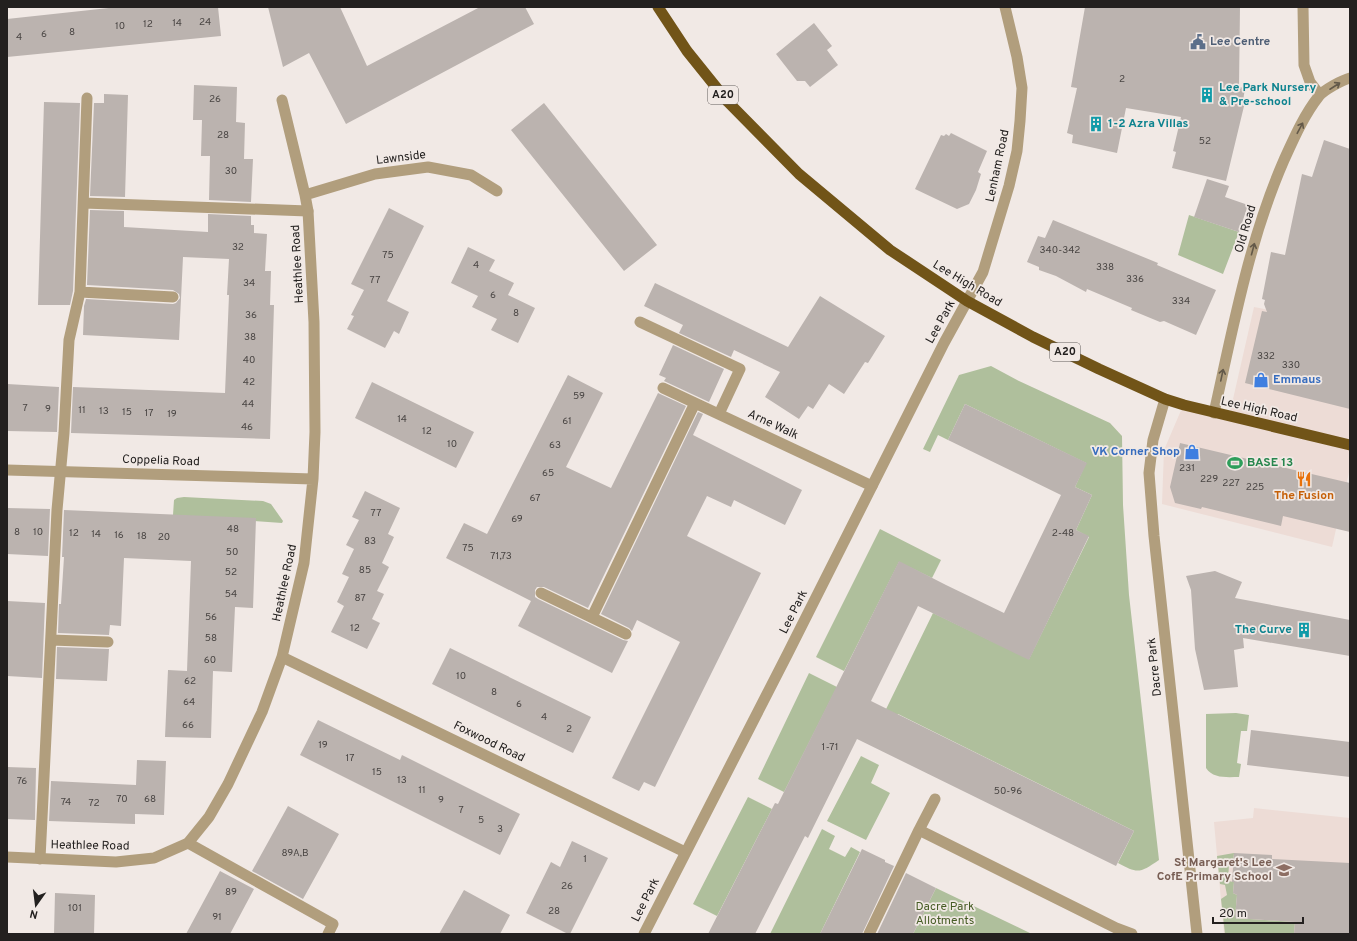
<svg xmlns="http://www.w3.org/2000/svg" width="1357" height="941" viewBox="0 0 1357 941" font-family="Overpass,sans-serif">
<rect width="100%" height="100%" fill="#f1e9e5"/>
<path fill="#eddcd6" d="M1254,307l96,18v143l-18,79 -170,-43 2,-54 18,-42 46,13z
M1254,808l96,10v116h-126l-10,-112 39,-4z"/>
<path fill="#afbf9c" d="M1189,215l50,17 -16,42 -45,-19z
M991,366l28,15 91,42 12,13 1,69 6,90 30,265c-19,13 -21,14 -41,3l16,-32 -236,-117 -29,30 64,-131 96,46 60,-122 -13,-7 16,-35 -17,-8 11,-24 -121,-59 -17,36 -10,-5 -8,17 -7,-3 36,-74z
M184,497l79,4 8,3 12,17 -1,2 -109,-8 1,-15 3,-2z
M880,529l61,31 -9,18 -33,-16 -55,109 -28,-14z
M809,673l28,14 -53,105 -26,-13z
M1236,713l13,2 -2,16h-6l-4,32 4,1 -2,13c-11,0 -26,2 -33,-9v-54z
M861,756l18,9 -8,18 19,10 -24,47 -39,-19z
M748,797l24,12 -55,107 -24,-12z
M822,829l13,7 -6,13 16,8 6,-10 9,5 -40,82h-50z
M1234,853l-1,10 -4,1 -1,17 6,1 -1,11 4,2 -2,23 60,4 -1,12h-69l-4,-35 6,-4 -2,-10 -5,-1 -3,-28z
M936,888l96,46h-119z"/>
<path fill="#bbb3af" d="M118,7h100l3,29 -214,21v-38z
M268,7h72l27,59 113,-59h45l9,17 -188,100 -37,-71 -26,14z
M1085,7h155l-1,80 6,1 -2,13 2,1 -19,79 -54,-13 4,-16 -3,-1 8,-34 -55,-9 -9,45 -45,-10 1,-8 -6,-2 10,-45 -6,-1z
M814,23l18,23 -5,4 11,15 -28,22 -5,-6h-8l-21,-27z
M194,85l43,2 -1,35 9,1 -1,36h9l-2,43 -42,-2 1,-44h-9l1,-36h-9z
M104,94l24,1 -3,102 -35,-1 4,-93h10z
M44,102l36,1 -7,188 -3,14h-32z
M544,103l113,142 -33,26 -113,-141z
M951,133l36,18 -9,21 3,2 -5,16 -7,14 -12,5 -42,-20 26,-54 3,1 2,-2 3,2z
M1324,140l26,9v260l-105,-26 17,-72 5,1 -3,-8 1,-4 -3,-1 9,-47 14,3 17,-81 10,3z
M1207,179l22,7 -4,11 23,8 -9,27 -45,-15z
M389,208l35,18 -37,75 22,11 -10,22 -5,-3 -9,17 -38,-19 7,-13 -3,-1 13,-25 -13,-6z
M90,210l34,1v16l84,5v-18l43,2v9h3v8l13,1 -2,37h6l-1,34h4l-4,134 -199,-6 2,-46 152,6 4,-98h-2l2,-36 -46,-2 -4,83 -96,-5 1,-29 2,-7 87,5 3,-1 4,-5 -1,-4 -6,-4 -86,-5z
M1053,220l105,43 -1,2 59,25 -20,45 -32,-14 -4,1 -29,-12 1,-2 -45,-19 -1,3 -30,-16 -17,-6v-3l-12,-5 11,-26 7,2z
M468,247l27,13 -6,11 25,12 -6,12 27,13 -17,35 -27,-13 6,-11 -25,-12 6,-11 -27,-13z
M655,283l133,64 32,-51 65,40 -17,27 -3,-1 -21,32 -15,-10 -16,25 -5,-3 -9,13 -34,-22 15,-25 -46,-22 -3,7 -52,-24 4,-8 -39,-19z
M673,345l51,24 -15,33 -45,-21 2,-3 -7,-3z
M568,375l35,18 -37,74 45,21 47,-95 28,13 -98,202 -44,-21h-7l-2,3v7l3,2 85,41 5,1 -16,32 -94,-47 13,-25 -85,-43 18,-35 23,11z
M372,382l102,50 -18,36 -101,-50z
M7,384l52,3 -2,45 -50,-1z
M965,404l122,59 -12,24 17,8 -16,35 13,6 -60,124 -111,-54 -47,95 263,130 -18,35 -259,-127 -49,99 -3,-2 -50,98h-47l67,-131 3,1 121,-243 47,24 58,28 57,-118 -113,-55z
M698,412l5,2 -10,21 109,55 -17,35 -51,-25 -3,7 -24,-11 -20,40 74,37 -106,214 -11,-5 -5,9 -27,-13 68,-136 -43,-22 -5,11 -3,-3 -28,-14z
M1180,443l170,40v49l-67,-16 -2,10 -79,-19 -1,2 -26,-6 -5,-16z
M365,491l35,17 -12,26 6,3 -12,26 7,4 -12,24 7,3 -12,25 8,4 -13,26 -36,-17 13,-26 -7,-4 12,-25 -7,-3 12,-25 -8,-4 13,-25 -7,-3z
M7,508l43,1 -2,47 -41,-2z
M64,510l192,8 -3,90 -18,-1 -3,65 -19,-1 -2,67 -46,-1 3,-67 19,1 4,-110 -67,-3 -3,68 -11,-1 -1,10 -51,-2 1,-29h2l3,-47h-2z
M1215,571l27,11 -7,16 115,22v36l-107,-18 1,10 -10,2 4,37 -34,3 -9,-41 -4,-59 -5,-14z
M7,601l38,2 -3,75 -35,-2z
M57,647l52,2 -2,32 -51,-2z
M450,648l141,69 -18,36 -141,-69z
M318,720l82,40 2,-5 118,59 -20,41 -200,-100z
M1251,730l99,12v35l-103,-12z
M137,760l29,1 -2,54 -29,-1v10l-86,-3 2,-40 85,4z
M7,767l29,1 -1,52 -28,-1z
M288,806l51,28 -36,65 -51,-28z
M572,841l36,17 -38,76h-2l-42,-21 25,-51 9,5z
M862,849l23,11v2l9,4 -32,68h-42z
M1234,853l38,2v4l78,4v71h-56l1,-12 -60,-4 2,-23 -4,-2 1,-11h-2z
M220,871l34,18 -24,45h-44z
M906,873l30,15 -23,46h-36z
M464,890l46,25 -10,19h-61z
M55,893l40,2 -1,39h-40z"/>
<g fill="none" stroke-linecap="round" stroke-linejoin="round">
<path stroke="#b19e7d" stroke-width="11" d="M84,203l224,8
M80,292l93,5
M640,322l100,47 -21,45
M663,388l209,98
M541,593l85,41
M592,617l103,-214
M51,640l57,2
M919,830l16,-31
M188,843l145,81 -5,10
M40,859l17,-349 7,-77 5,-93 11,-48 7,-194
M869,934l50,-104 197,98 16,6"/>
<path stroke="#b19e7d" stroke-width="11" d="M1303,7l1,58 6,17 10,13
M305,195l70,-21 53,-7 43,8 26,16
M1165,399l-12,41 -4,33 5,63 43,398
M1214,413c19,-85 35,-173 70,-253 10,-22 20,-45 35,-64 5,-6 23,-16 31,-18
M7,470l306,9
M282,657l403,195
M7,857l109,5 38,-4 34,-15 21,-26 19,-33 34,-72 20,-55 22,-94 9,-84 2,-47 -1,-110 -6,-111 -3,-16 -23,-95
M644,934l144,-281 156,-310 39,-71 26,-86 8,-35 3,-30 2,-33 -5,-31 -12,-50"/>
<path stroke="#715418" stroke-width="11" d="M658,7l29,44 41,51 71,72 91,76 77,51 66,36 66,32 66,30 19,6 166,40"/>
</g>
<defs><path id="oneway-shaft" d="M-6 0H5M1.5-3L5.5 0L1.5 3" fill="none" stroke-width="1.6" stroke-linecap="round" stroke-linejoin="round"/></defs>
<g stroke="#635949">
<use href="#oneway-shaft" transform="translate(1335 86) rotate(-33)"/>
<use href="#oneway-shaft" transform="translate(1300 128) rotate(-62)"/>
<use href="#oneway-shaft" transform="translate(1253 249) rotate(-75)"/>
<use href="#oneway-shaft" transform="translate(1222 375) rotate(-78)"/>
</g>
<defs>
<symbol id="civic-bare" viewBox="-9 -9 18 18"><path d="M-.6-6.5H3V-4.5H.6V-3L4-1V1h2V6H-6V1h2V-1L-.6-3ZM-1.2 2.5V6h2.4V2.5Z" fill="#5c6f8a" stroke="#f1e9e5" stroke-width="2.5" paint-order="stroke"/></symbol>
<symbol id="building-bare" viewBox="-9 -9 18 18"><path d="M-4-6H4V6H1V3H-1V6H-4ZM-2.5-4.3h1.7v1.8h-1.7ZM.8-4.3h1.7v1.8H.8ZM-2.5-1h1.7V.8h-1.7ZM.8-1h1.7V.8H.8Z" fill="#0f9aa8" stroke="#f1e9e5" stroke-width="2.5" paint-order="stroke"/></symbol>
<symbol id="shop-bare" viewBox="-9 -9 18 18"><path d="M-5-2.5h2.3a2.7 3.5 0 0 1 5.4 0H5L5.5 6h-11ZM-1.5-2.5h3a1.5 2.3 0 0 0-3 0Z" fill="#3f7fe0" stroke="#f1e9e5" stroke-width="2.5" paint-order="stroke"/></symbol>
<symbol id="stadium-bare" viewBox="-9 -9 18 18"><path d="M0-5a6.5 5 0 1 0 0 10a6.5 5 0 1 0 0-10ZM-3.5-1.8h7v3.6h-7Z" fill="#2e9e5b" stroke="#f1e9e5" stroke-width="2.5" paint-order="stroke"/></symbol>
<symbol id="restaurant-bare" viewBox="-9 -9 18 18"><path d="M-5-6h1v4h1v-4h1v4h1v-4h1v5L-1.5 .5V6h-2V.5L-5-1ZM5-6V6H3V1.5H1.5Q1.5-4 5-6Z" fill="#e8710a" stroke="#f1e9e5" stroke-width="2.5" paint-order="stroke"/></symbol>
<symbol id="school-bare" viewBox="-9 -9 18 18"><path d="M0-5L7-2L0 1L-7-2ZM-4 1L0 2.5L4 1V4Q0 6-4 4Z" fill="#8d6e63" stroke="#f1e9e5" stroke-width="2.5" paint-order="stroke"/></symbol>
</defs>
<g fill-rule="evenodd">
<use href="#civic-bare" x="1187" y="31" width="22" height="22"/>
<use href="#building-bare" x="1196" y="84" width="22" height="22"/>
<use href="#building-bare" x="1085" y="113" width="22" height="22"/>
<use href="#shop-bare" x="1250" y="369" width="22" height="22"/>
<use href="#shop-bare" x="1181" y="441" width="22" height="22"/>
<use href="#stadium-bare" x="1224" y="452" width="22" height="22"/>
<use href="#restaurant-bare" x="1293" y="468" width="22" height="22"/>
<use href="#building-bare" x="1293" y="619" width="22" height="22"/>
<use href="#school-bare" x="1273" y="859" width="22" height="22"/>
</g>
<g text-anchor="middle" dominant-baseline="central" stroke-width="3.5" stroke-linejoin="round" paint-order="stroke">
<g font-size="10" fill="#494543">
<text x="205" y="22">24</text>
<text x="177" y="23">14</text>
<text x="148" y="24">12</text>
<text x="120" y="26">10</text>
<text x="72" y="32">8</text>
<text x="44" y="34">6</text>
<text x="19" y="37">4</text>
<text x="1122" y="79">2</text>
<text x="215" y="99">26</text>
<text x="223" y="135">28</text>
<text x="1205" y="141">52</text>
<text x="231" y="171">30</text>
<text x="238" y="247">32</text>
<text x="1060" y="250">340-342</text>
<text x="388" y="255">75</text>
<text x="476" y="265">4</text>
<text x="1105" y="267">338</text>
<text x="1135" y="279">336</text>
<text x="375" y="280">77</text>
<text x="249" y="283">34</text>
<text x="493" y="295">6</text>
<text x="1181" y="301">334</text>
<text x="516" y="313">8</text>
<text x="251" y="315">36</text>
<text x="250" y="337">38</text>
<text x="1266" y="356">332</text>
<text x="249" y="360">40</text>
<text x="1291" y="365">330</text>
<text x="249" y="382">42</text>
<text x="579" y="396">59</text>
<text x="248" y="404">44</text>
<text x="25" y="408">7</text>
<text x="48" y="409">9</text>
<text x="82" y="410">11</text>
<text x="104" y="411">13</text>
<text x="127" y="412">15</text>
<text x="149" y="413">17</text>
<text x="172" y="414">19</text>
<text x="402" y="419">14</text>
<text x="567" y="421">61</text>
<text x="247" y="427">46</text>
<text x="427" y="431">12</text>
<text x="452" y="444">10</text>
<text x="555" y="445">63</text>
<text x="1187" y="468">231</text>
<text x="548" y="473">65</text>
<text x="1209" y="479">229</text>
<text x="1231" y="483">227</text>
<text x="1255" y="487">225</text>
<text x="535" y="498">67</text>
<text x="376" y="513">77</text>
<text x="517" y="519">69</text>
<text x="233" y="529">48</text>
<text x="17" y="532">8</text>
<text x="38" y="532">10</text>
<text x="74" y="533">12</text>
<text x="1063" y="533">2-48</text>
<text x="96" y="534">14</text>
<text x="119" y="535">16</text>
<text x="142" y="536">18</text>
<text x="164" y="537">20</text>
<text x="370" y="541">83</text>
<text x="468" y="548">75</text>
<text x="232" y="552">50</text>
<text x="501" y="556">71,73</text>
<text x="365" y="570">85</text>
<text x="231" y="572">52</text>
<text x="231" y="594">54</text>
<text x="360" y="598">87</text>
<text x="211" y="617">56</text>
<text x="355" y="628">12</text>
<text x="211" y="638">58</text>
<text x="210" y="660">60</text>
<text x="461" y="676">10</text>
<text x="190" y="681">62</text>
<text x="494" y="692">8</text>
<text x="189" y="702">64</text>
<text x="519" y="704">6</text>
<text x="544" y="717">4</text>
<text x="188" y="725">66</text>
<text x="569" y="729">2</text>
<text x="323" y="745">19</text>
<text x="830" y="747">1-71</text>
<text x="350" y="758">17</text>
<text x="377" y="772">15</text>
<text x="402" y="780">13</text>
<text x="22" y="781">76</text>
<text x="422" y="790">11</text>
<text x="1008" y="791">50-96</text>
<text x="122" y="799">70</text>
<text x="150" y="799">68</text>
<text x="441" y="800">9</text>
<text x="66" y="802">74</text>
<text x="94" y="803">72</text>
<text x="461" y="810">7</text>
<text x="481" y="820">5</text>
<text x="500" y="829">3</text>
<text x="295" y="853">89A,B</text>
<text x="585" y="859">1</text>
<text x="567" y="886">26</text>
<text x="231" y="892">89</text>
<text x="75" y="908">101</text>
<text x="554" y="911">28</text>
<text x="217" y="917">91</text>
</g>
<g fill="#f1e9e5" stroke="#615c5a" stroke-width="1">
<rect x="708" y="86" width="30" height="18" rx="3"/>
<rect x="1050" y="343" width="30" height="18" rx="3"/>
</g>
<g font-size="11" font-weight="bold" fill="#23201f">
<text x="723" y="95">A20</text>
<text x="1065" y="352">A20</text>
</g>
<g font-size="12" font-weight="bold" fill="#4e5e75" stroke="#f1e9e5" text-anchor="start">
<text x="1210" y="42">Lee Centre</text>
</g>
<g font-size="12" font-weight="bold" fill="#0d838f" stroke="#f1e9e5" text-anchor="start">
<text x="1219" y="88">Lee Park Nursery<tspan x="1219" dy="14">&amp; Pre-school</tspan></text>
<text x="1108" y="124">1-2 Azra Villas</text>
<text x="1292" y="630" text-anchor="end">The Curve</text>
</g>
<g font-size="12" fill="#23201f" stroke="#f1e9e5">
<text transform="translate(401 158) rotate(-7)">Lawnside</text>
<text transform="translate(998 166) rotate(-78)">Lenham Road</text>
<text transform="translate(1246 229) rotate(-74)">Old Road</text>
<text transform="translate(298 264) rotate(-93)">Heathlee Road</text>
<text transform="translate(967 284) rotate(31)">Lee High Road</text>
<text transform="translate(941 322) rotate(-61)">Lee Park</text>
<text transform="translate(1259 410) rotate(13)">Lee High Road</text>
<text transform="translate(773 425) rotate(25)">Arne Walk</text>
<text transform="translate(161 461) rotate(2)">Coppelia Road</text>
<text transform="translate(285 583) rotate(-78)">Heathlee Road</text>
<text transform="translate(794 612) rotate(-63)">Lee Park</text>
<text transform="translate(1155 667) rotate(-96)">Dacre Park</text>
<text transform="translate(489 742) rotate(26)">Foxwood Road</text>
<text transform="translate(90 846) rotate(1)">Heathlee Road</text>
<text transform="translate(646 900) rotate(-63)">Lee Park</text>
</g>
<g font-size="12" font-weight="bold" fill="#366cbe" stroke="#f1e9e5" text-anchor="start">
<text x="1273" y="380">Emmaus</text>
<text x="1180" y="452" text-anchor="end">VK Corner Shop</text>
</g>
<g font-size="12" font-weight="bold" fill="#27864d" stroke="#f1e9e5" text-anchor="start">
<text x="1247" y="463">BASE 13</text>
</g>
<g font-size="12" font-weight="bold" fill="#c56008" stroke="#f1e9e5">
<text x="1304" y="496">The Fusion</text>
</g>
<g font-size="12" font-weight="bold" fill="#785e54" stroke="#f1e9e5" text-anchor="end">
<text x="1272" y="863">St Margaret's Lee<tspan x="1272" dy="14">CofE Primary School</tspan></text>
</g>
<g font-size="12" fill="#475d26" stroke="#f1e9e5">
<text x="945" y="907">Dacre Park<tspan x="945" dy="14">Allotments</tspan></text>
</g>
</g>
<rect width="1357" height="941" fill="none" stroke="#23201f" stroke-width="16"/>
<g transform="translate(36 905) rotate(194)" stroke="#f1e9e5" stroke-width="3" paint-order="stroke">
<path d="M0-3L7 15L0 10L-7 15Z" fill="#23201f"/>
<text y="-6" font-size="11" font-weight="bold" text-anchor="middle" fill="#23201f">N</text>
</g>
<path d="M1213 917v6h90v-6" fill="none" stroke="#23201f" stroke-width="2"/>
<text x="1219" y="917" font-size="12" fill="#23201f" stroke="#f1e9e5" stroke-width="3" paint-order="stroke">20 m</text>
</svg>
